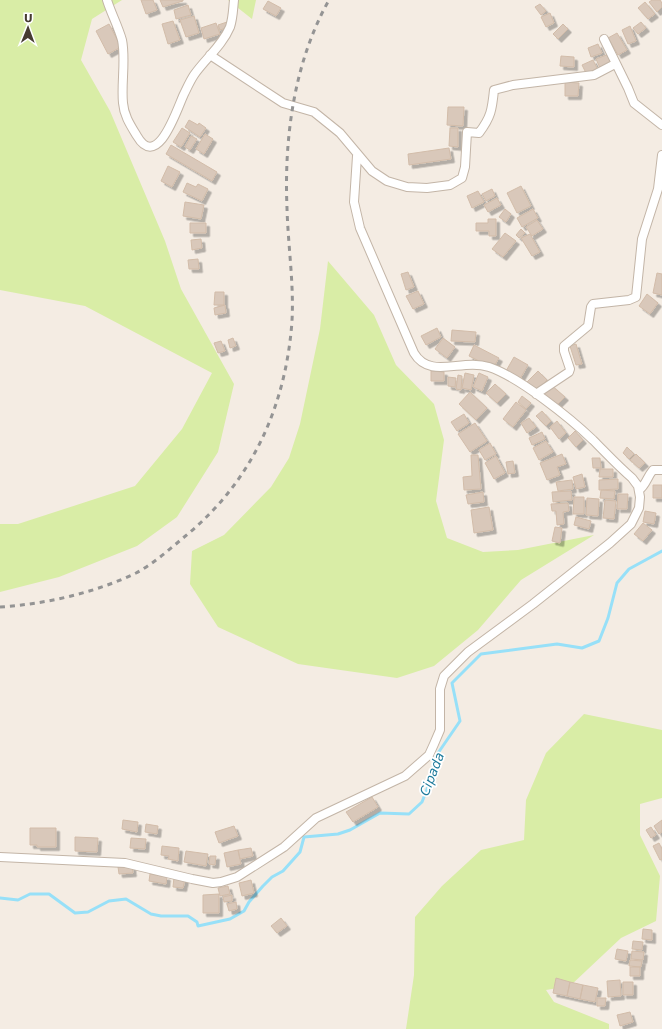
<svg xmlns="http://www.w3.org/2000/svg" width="662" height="1029" viewBox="0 0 662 1029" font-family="'DejaVu Sans',sans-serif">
<defs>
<filter id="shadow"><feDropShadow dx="3.5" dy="3.5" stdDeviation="0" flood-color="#0004"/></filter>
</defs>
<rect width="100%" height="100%" fill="#f4ece3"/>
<path fill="#d9eda6" d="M0,0h122l-30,19 -11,41 29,51 55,130 16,48 53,95 -16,68 -41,65 -40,29 -78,31 -59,15v-68h18l117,-38 47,-57 30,-56 -127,-67 -85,-16z
M228,0h28l-4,19z
M328,261l46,54 22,50 38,39 10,36 -8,61 11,37 36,14 35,-2 76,-15 -73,45 -43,50 -44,36 -37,12 -99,-14 -80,-37 -28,-43 2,-33 32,-16 47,-48 18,-29 11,-34 20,-95z
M584,714l78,16v68l-22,6v31l20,41 -4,45 -35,17 -51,48 -24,4 8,12 55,22v5h-203l8,-54 1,-58 27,-31 39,-36 43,-10 2,-40 20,-47z"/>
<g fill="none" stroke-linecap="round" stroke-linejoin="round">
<path stroke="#97e0f8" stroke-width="3" d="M0,898l18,2 12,-6h19l26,19 13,-1 21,-11 17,-2 25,15 10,2h27l9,6 1,4 32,-7 14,-8 5,-9 14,-16 9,-9 11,-6 17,-19 4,-15 34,-3 12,-4 30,-17 29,1 13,-12 11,-28 3,-18 24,-35 -8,-38 29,-29 76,-10 25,4 17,-7 9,-23 9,-35 12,-14 33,-18"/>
</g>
<path fill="#d9c8ba" stroke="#d2bca9" filter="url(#shadow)" d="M141,0h12l4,10 -11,4z
M160,0h23v1l-20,6z
M652,0h8l2,3v4l-5,5 -8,-10z
M268,1l13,7 -5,8 -13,-7z
M645,2l10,12 -7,5 -10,-11z
M540,4l6,7 -5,4 -6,-8z
M188,5l3,10 -15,4 -2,-9z
M550,13l4,10 -8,4 -5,-10z
M194,16l5,17 -13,4 -6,-17z
M173,21l7,19 -12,4 -6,-20z
M227,22l2,5 -9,3 -2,-5z
M641,22l5,6 -8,6 -5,-6z
M216,23l4,11 -16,5 -3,-11z
M109,24l12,23 -13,7 -12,-23z
M563,24l5,5 -10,10 -5,-5z
M630,26l6,15 -8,3 -6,-14z
M617,33l10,17 -9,5 -10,-17z
M598,44l4,9 -11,4 -3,-9z
M609,54l3,10 -12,4 -4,-9z
M561,56l13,1v10l-14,-1z
M593,60l5,10 -11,5 -5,-10z
M565,82l14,1 -1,13h-13z
M448,107h16l-1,19 -16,-1z
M189,120l9,5 1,-2 7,5 -6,9 -15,-10z
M182,128l8,5 -9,14 -8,-5z
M450,128h8v19l-9,-1z
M205,134l8,5 -9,15 -8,-5z
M191,136l6,3 -7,11 -5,-3z
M171,145l46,27 -5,9 -46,-27z
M449,148l2,11 -42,6 -1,-11z
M168,166l12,6 -8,15 -11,-6z
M187,183l9,4 2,-3 10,5 -6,12 -19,-9z
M521,186l10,20 -14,7 -10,-20z
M492,189l3,7 -9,5 -4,-7z
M478,191l6,11 -12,6 -5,-12z
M497,198l4,7 -13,7 -4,-7z
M185,202l19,3 -3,14 -18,-3z
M505,209l6,5 -5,8 -7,-5z
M533,209l5,9 -16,9 -5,-9z
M488,219h8v17h-7v-5h-13v-8h12z
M537,220l6,9 -11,7 -6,-9z
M190,223h16v10h-16z
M521,229l4,4 -6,5 -3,-3z
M505,233l11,8 -13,16 -11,-8z
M530,234l10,18 -8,4 -11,-18z
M201,239l1,9 -10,2 -1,-10z
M198,259l1,10h-10l-1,-9z
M408,272l6,15 -8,3 -5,-16z
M657,273l5,1v21l-9,-2z
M418,291l6,13 -11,5 -7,-13z
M215,292h9v13h-10z
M647,294l11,9 -8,11 -11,-8z
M225,305l1,8 -11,2 -1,-7z
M437,328l4,9 -15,8 -5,-9z
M452,330l24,2 -1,10 -24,-1z
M233,338l3,8 -6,2 -2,-8z
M443,338l12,9 -8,11 -12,-9z
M221,341l4,10 -7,2 -4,-10z
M576,344l6,20 -6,1 -6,-19z
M474,345l25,13 -6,10 -24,-12z
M514,357l14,8 -8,14 -14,-8z
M431,371l13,1v9h-13z
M538,371l9,9 -11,11 -9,-9z
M465,373l9,2 -3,15 -9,-2z
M479,373l9,4 -6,14 -9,-4z
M458,375l4,1 -1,14 -5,-1z
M448,377l8,1 -1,9 -7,-1z
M495,384l11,10 -9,9 -11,-10z
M550,384l15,13 -9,9 -14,-13z
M470,392l17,16 -11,12 -17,-16z
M522,396l9,7 -5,6 -8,-7z
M516,402l10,8 -13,17 -10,-8z
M542,411l9,10 -5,5 -10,-10z
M464,414l5,9 -12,8 -6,-9z
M529,418l7,9 -9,6 -6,-10z
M557,421l9,12 -7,6 -9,-12z
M475,423l12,18 -17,11 -12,-18z
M575,431l8,9 -7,7 -8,-9z
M542,432l3,7 -13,6 -3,-7z
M546,441l7,11 -14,8 -6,-12z
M490,443l6,11 -11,6 -6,-10z
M627,447l7,7 -5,5 -6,-6z
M562,454l4,10 -9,3 3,8 -13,5 -7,-17z
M636,454l9,9 -6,5 -9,-8z
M471,455h7l3,34 -17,1 -1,-13 9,-1z
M496,456l9,17 -11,6 -9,-16z
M592,458h8l1,10h-8z
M513,461l2,12 -7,1 -2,-12z
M600,469h13v8h-14z
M582,474l3,13 -9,2 -3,-12z
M618,479v10l-19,1v-10z
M572,480l1,9 -15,2 -2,-9z
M653,485h9v13h-9z
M601,490l14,1 -1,8 -14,-1z
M571,491l1,9 -19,2 -1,-10z
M483,492l1,10 -16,2 -2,-9z
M618,494h10l-1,15h-10z
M574,497h10v17h-11z
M587,498l12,1 -1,17 -12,-1z
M605,500l11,1 -2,18 -11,-1z
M568,503l1,8 -6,1 1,12 -7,1 -1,-14h-4l-1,-7z
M489,507l4,23 -19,3 -3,-23z
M645,511l11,2 -2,11 -11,-2z
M576,517l15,4 -2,8 -15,-4z
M643,523l9,7 -9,11 -9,-7z
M555,527l7,1 -2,15 -8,-2z
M372,797l6,10 -25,15 -7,-10z
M123,820l15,2 -1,10 -15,-3z
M662,820v12l-3,2 -5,-8z
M146,824l12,2 -1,8 -12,-2z
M234,826l4,10 -19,7 -4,-11z
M651,827l5,8 -5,3 -5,-8z
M30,828h26v19h-19v-2h-7z
M75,837l23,1 -1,14 -22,-1z
M131,838l15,1 -1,10 -15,-1z
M659,843l3,6v10l-2,1 -7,-14z
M162,846l17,2 -1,13 -10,-2 1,-3 -8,-1z
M251,848l2,8 -13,3 -2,-9z
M238,850l3,14 -14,3 -3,-14z
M186,851l22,3 -2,12 -22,-4z
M210,856h6l-1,9 -6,-1z
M132,866l1,7 -14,1 -1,-7z
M150,874l17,3 -1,7 -17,-3z
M174,877l11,2 -2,9 -10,-1z
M251,880l3,13 -12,3 -3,-13z
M228,886l2,8 -10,2 -2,-8z
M219,894v19h-16v-18z
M232,895v6l-8,1 -1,-5z
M236,902l1,7 -8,2 -2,-7z
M281,918l6,8 -10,7 -6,-7z
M643,929l9,1v10l-10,-1z
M633,941l10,1 -1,8 -10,-1z
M617,949l11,2 -2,10 -11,-2z
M632,951l12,1 -1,8 -12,-1z
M630,960l12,1 -1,6 -12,-1z
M630,967h10v9h-10z
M556,978l14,4 -3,14 -14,-3z
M620,980l1,16 -13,1 -1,-16z
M570,982l13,3 -3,14 -13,-3z
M623,982h10v13h-10z
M583,985l15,3 -3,14 -15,-3z
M597,998h9l-1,8h-8z
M630,1012l3,10 -13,4 -3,-11z"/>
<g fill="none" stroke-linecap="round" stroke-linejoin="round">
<defs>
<path id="minor" d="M107,0c4,13 11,26 15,40 4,19 -1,44 1,63 1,13 8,23 14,33 21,36 41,-30 47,-42 3,-6 6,-13 10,-19 11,-16 28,-29 36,-48 3,-9 3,-18 4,-27
M604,39l24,49 6,15 28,22
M210,55l73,48 31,9 26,21 32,38 15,10 20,6 20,1 23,-3 12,-7 3,-11 2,-35 12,1c12,-16 13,-23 15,-43l19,-5 81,-10 21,-11
M536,394l33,-22 1,-3 -6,-18v-5l24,-20 3,-19 2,-3 36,-4 7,-3 6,-58 16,-50 4,-34
M639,490c7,-5 8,-13 14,-20h9
M0,857l125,6 67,16 21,4 8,-1 16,-5 47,-30 32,-29 89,-42 24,-21 5,-11 6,-14v-41l4,-13 24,-24 65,-48 77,-61 21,-19 8,-16 1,-11 -2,-11 -6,-8c-14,-12 -26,-25 -39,-38 -23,-22 -74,-63 -104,-73 -27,-9 -59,13 -75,-14l-54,-125 -6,-26 3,-46"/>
</defs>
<use href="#minor" stroke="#c3b5a7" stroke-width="10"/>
<use href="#minor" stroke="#fff" stroke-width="8"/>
<path stroke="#949494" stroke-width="3" stroke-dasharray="5 5" stroke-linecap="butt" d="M0,607c45,-3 95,-14 136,-34 19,-10 36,-26 53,-40 64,-54 97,-128 103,-212 2,-38 -4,-75 -5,-113 -3,-70 7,-146 42,-208"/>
</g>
<g text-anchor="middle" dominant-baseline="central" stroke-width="3.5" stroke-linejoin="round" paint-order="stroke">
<g font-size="13" font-style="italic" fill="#1d7a9b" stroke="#fff">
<text transform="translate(432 774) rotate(-69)">Cipada</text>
</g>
</g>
<g transform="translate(28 28) rotate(1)" stroke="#ffffff" stroke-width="3" paint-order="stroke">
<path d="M0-3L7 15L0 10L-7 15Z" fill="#463b32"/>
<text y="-6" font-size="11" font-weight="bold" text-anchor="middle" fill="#463b32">U</text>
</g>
</svg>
